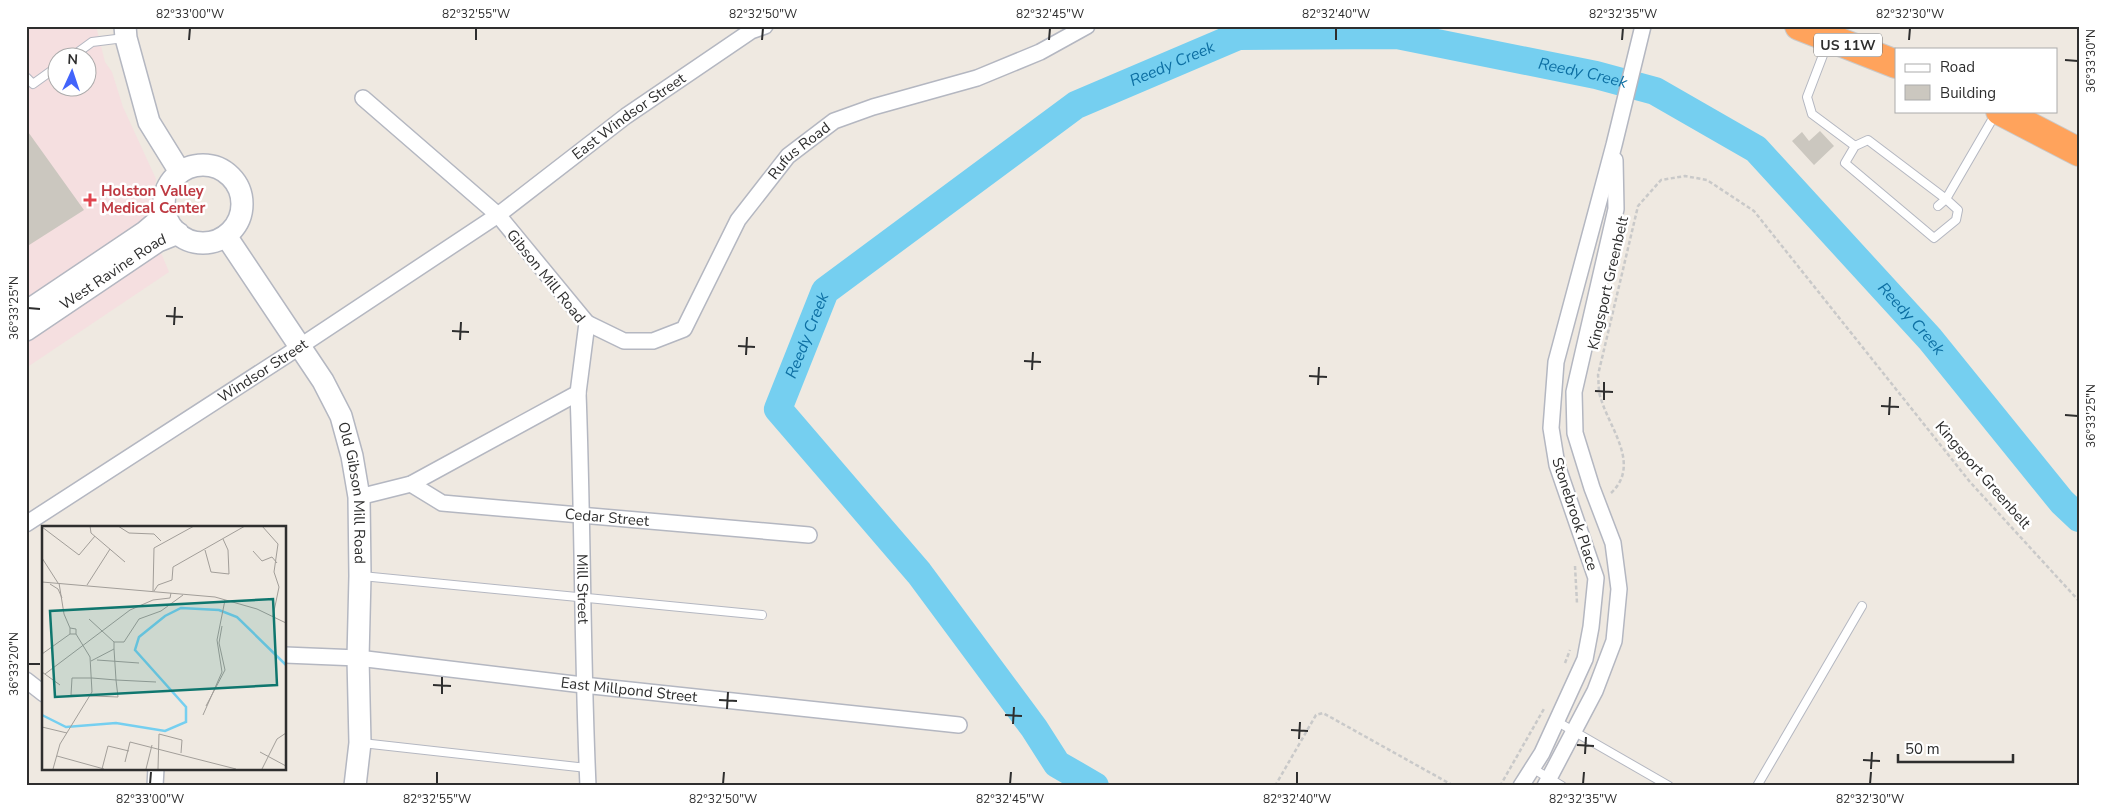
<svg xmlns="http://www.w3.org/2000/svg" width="2105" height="812" viewBox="0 0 2105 812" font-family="'Nunito Sans',sans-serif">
<rect width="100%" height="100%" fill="#efe9e1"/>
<path fill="#f5dfe0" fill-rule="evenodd" d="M26,26h70l9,36 7,10 11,35 33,72 -4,30 -10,11 20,35 7,17 -143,96zM58,58h30v30h-30z"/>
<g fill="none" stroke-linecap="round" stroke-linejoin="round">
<path stroke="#75cff0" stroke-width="28" id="s1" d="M1095,786l-38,-22 -23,-36 -115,-155 -141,-164 47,-118 251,-186 162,-69 159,-1 199,40 59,16 101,58 174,190 132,163 17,16"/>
</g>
<path fill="#cbc7bf" d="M26,129l58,81 -58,37z
M1820,131l14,15 -20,19 -22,-24 10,-9 7,9z"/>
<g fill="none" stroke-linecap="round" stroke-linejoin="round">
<defs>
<path id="lane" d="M1828,42l-21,55 5,17 43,32
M70,58l22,-16 32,-4
M26,77l7,7 25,-18
M1938,206l8,-7 -78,-59 -13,6 -10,17 89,75 22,-18 2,-10 -12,-11 50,-86
M362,576l400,39
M1556,721l113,65
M362,743l225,25
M1532,768l30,18
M1757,786l105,-180"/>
<g id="street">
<path id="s2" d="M587,323l37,18h29l31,-12 54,-109 50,-64 46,-35 39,-14 104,-29 63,-26 47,-26"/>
<path id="s3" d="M578,393c5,131 4,262 10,393"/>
<path id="s4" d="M411,484l31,19 367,32"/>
<path d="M359,497l52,-13 167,-91 9,-70 -89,-108 -135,-117"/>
<path id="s5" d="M26,524l261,-169 211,-140 128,-99 125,-85 14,-5"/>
<path id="s6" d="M285,655l73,3 225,27 376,40"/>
<path d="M26,680l18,14"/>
<path d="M155,786l1,-18"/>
<path d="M1521,786l21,-33 43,-94 6,-32 5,-49 -39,-113 -6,-37 5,-66 58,-217 29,-119"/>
<path d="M1545,786l50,-95 19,-50 5,-52 -6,-46 -21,-55 -17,-55 -1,-41 42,-183 -1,-49"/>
</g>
<g id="secondary">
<path d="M125,26l1,12 23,84 31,50"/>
<circle cx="203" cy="204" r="39"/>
<path id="s7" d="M226,236l97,145 18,35 11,40 7,41 1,79 -2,82 2,85 -5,43"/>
<path d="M26,312l119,-80 20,-17"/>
<path id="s8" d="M26,330l132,-89 20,-8"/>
</g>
<path id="highway" d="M1799,26l97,38
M2000,111l79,41"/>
</defs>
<use href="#lane" stroke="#b4b7c1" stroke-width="10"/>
<use href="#street" stroke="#b4b7c1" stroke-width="18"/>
<use href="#secondary" stroke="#b4b7c1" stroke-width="24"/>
<use href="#highway" stroke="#c9c9c9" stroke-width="30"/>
<path stroke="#c9c9c9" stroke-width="2.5" stroke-dasharray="4 2.5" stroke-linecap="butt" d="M1611,493c30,-28 -1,-64 -10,-94 -3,-7 -2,-16 -3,-24l40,-169 23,-26 24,-4 22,4 47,31 216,271 109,119
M1575,566l2,37
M1565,663l5,-13
M1275,786l41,-71 7,-2 131,73
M1500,786l45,-79"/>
<use href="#lane" stroke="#fff" stroke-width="8"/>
<use href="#street" stroke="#fff" stroke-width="15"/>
<use href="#secondary" stroke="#fff" stroke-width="21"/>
<use href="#highway" stroke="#ffa35c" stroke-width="28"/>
</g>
<path fill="none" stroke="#2e2e2e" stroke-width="2" d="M189,40l1,-12M476,40v-12M762,40l1,-12M1049,40l1,-12M1336,40v-12M1622,40l1,-12M1909,40l1,-12M2065,60l13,1M28,308l12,1M166,316l17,1M174,325l1,-18M452,331l17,1M460,340l1,-18M738,346l17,1M746,355l1,-18M1024,361l17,1M1032,370l1,-18M1309,376l18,1M1318,385l1,-18M1595,391l18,1M1604,400v-18M1881,406l18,1M1889,415l1,-18M2065,415l13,1M28,664h12M433,685l18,1M442,694v-17M719,700l18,1M727,709l1,-17M1005,715l17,1M1013,724l1,-17M1291,730l17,1M1299,739l1,-17M1577,745l17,1M1585,754l1,-17M1863,760l17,1M1871,769l1,-17M150,784l1,-12M437,784v-12M723,784l1,-12M1010,784l1,-12M1297,784v-12M1583,784l1,-12M1870,784l1,-12"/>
<path fill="#e0444e" stroke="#fff" stroke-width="2" d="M87.5 192.5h5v5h5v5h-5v5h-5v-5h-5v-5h5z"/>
<g text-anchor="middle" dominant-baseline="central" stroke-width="5" stroke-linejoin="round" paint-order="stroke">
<rect fill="#fff" stroke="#6d6d6d" stroke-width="1" x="1814" y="33.5" width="68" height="23" rx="4"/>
<g font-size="14" font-weight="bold" fill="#2e2e2e">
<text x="1848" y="45">US 11W</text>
</g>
<g font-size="15" fill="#2e2e2e" stroke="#fff">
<text stroke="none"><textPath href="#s5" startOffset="728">East Windsor Street</textPath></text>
<text stroke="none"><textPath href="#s2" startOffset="318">Rufus Road</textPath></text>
<text stroke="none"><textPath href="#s8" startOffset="105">West Ravine Road</textPath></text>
<text transform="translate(546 276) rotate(51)">Gibson Mill Road</text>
<text transform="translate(1608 283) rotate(-77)">Kingsport Greenbelt</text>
<text stroke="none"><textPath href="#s5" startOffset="282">Windsor Street</textPath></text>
<text transform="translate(1983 475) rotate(49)">Kingsport Greenbelt</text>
<text stroke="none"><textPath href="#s7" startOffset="292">Old Gibson Mill Road</textPath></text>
<text transform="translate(1575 514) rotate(72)">Stonebrook Place</text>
<text stroke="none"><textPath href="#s4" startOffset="202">Cedar Street</textPath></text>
<text stroke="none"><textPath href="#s3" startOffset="196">Mill Street</textPath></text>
<text stroke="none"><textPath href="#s6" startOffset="346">East Millpond Street</textPath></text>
</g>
<g font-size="15" font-weight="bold" fill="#be3a42" stroke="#fff" text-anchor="start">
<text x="101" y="191">Holston Valley<tspan x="101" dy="17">Medical Center</tspan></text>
</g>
<g font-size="16" font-style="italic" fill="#0d6fa3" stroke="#fff">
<text stroke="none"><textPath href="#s1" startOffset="1040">Reedy Creek</textPath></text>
<text stroke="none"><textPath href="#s1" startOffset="1460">Reedy Creek</textPath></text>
<text stroke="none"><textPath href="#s1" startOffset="1881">Reedy Creek</textPath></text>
<text stroke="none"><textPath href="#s1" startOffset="575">Reedy Creek</textPath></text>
</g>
</g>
<g transform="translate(42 526)">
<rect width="244" height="244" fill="#efe9e1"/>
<path fill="none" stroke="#75cff0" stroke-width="2.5" d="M0,189l24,12 50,-4 49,8 21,-9v-15l-51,-57 4,-13 26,-21 16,-8 38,2 18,7 49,48"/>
<path fill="none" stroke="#a29e99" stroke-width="1" d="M48,0l1,7 34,29M76,0l11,7 25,1 7,7M220,0l16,18 -4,28 5,15 -6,29M0,1l37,28 16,-19M163,24l6,22 18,2 -1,-24 -5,-11M211,25l9,10 10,-4 5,6M0,32l16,25M0,56l173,15 42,12 29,14M17,57l5,31 6,14M8,58l8,5 4,9M45,59l23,-36M111,65l1,-43 40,-22M112,65l4,-6 14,-5 1,-13 72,-41M47,93l25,23v7l-23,12M72,116h10l15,-23 22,-8 22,-16M72,123l2,31 2,17 -47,-2 1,-17h20l24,2 40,2M0,128l28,-20M55,134l42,3M0,146l18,13M3,148l85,-64 23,-10 17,-2 1,-5M164,180l19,-36 -6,-27 3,-17M161,189l19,-43 -5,-32 8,-40M0,201l25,6M218,226l26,14M15,230l47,13M83,236l5,-20 106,27M11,243l7,-25 32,-52 -2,-35 -14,-23v-5l-6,-1v6h6M60,243l6,-23 21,5M104,243l6,-24M116,243l1,-35 23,6 -1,13M220,243l15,-30 9,-6"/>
<path fill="#0f766e" fill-opacity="0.15" stroke="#0f766e" stroke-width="2.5" d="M231,73l4,86 -222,12 -5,-86z"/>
<rect width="244" height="244" fill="none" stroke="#2e2e2e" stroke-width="2.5"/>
</g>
<rect width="2105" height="812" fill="none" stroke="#ffffff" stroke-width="55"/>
<rect x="1895" y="48" width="162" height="65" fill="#ffffff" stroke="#ababab"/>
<rect x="1905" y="64" width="25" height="8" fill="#ffffff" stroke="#ababab"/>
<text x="1940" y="72" font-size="15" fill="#2e2e2e">Road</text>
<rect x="1905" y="85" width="25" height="15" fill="#cbc7bf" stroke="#ababab"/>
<text x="1940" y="98" font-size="15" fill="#2e2e2e">Building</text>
<g transform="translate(72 72) rotate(3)"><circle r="24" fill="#ffffff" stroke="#ababab"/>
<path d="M0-4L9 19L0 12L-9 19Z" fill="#4264fb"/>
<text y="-8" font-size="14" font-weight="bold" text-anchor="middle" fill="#2e2e2e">N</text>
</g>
<path d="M1898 754v8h115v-8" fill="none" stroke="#2e2e2e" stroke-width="2.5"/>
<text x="1905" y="754" font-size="15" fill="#2e2e2e" stroke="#ffffff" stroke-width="4" paint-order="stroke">50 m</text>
<rect x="28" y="28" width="2050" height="756" fill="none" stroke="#2e2e2e" stroke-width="2"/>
<g font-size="12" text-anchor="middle" fill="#2e2e2e">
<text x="190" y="18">82°33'00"W</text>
<text x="476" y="18">82°32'55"W</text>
<text x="763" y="18">82°32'50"W</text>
<text x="1050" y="18">82°32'45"W</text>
<text x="1336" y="18">82°32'40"W</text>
<text x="1623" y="18">82°32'35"W</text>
<text x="1910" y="18">82°32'30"W</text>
<text transform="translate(2091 61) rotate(-90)" y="4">36°33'30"N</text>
<text transform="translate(14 308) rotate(-90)" y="4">36°33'25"N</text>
<text transform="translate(2091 416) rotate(-90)" y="4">36°33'25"N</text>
<text transform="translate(14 664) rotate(-90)" y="4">36°33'20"N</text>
<text x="150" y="803">82°33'00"W</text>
<text x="437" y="803">82°32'55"W</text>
<text x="723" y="803">82°32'50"W</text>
<text x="1010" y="803">82°32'45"W</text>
<text x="1297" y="803">82°32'40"W</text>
<text x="1583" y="803">82°32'35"W</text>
<text x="1870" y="803">82°32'30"W</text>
</g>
</svg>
